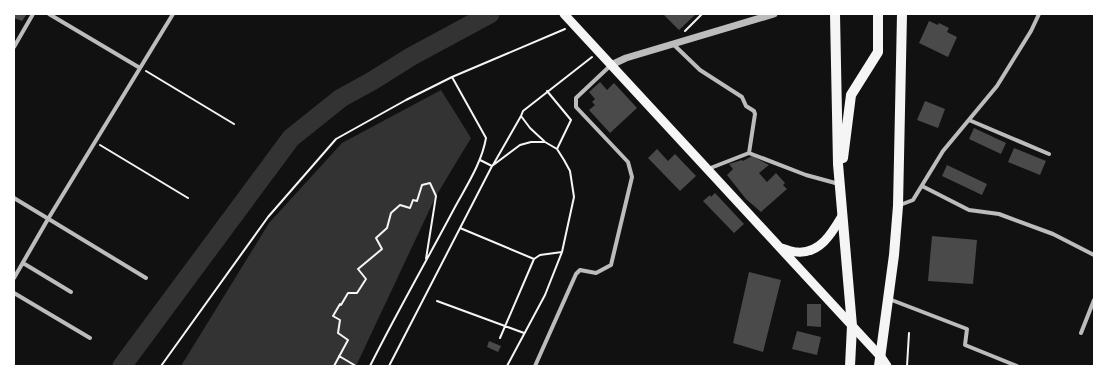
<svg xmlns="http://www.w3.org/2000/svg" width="1108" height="380" viewBox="0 0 1108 380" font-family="Ubuntu,sans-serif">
<rect width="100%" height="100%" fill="#111"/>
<path fill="#333" d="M441,90l30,48 -35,58 -80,170h-175l88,-143 73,-80z"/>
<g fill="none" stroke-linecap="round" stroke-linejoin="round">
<path stroke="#333" stroke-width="19" d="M122,366l169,-228 50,-40 31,-17 40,-25 78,-42"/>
</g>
<path fill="#4a4a4a" d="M14,14h13l-5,7 -8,-3z
M665,14h31l-17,16 -15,-15z
M929,21l9,4 1,-2 10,5 -2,4 10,5 -9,20 -29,-14z
M600,82l7,8 7,-7 23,25 -27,25 -21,-23 6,-5 -3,-3 3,-3 -6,-7z
M925,101l20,8 -7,19 -21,-8z
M974,128l32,15 -5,11 -32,-15z
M1014,148l32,13 -6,14 -32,-13z
M657,149l11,12 7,-7 21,22 -16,15 -32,-33z
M752,156l17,9 -10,8 8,9 9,-9 9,10 -2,2 4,4 -26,23 -15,-13 -19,-24 6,-6 -4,-5 13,-4 1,1z
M947,165l40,19 -5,11 -40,-19z
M715,193l29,31 -10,9 -31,-32 7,-6 1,2z
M932,236l45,4 -4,44 -45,-3z
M749,272l32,8 -18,72 -30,-9z
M807,304h14v23l-14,-1z
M797,331l24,6 -4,18 -25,-6z
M489,341l12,5 -3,6 -11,-5z"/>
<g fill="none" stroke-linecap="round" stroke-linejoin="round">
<path stroke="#f5f5f5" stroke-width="2" d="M685,31l17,-17
M146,71l88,53
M452,77l113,-48
M547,91l24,29 -14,29
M521,116l9,12 14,13
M100,145l88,53
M480,160l12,6
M493,165l28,-49 2,-5 69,-54
M460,228l74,31 6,-4 22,-3
M437,301l87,32
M500,338l34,-79
M339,356l17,10
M161,366l107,-149 68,-78 70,-39 46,-23 34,61c-4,24 -19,47 -31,69 -28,53 -58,105 -85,159
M334,366l14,-26 -10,-7 2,-13 -7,-4 7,-12 1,1 7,-12h9l9,-14 -8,-10 24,-20 -6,-11 11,-10 4,-15 9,-8 10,3 3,-8 4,1 5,-16 8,-2 6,13 -10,63
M389,366l103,-200 28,-21 11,-3h14l12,7 7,11 6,11 4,26 -12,55 -17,43 -38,71
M907,366l2,-33"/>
<path stroke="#bcbcbc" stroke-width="4" d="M49,14l91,54
M673,44l27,26 42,27 4,9 8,5 1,3 -6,39
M14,47l19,-33
M969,120l80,34
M708,169l41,-16 57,22 33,9
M922,186l47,24 30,4 54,20 41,21
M14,198l132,80
M900,205l13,-5 30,-49 54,-65 34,-55 8,-17
M23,263l48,29
M14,278l34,-59 125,-205
M14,293l76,45
M889,299l78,30 -2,16 52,21
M1081,333l13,-33
M535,366l41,-92 4,-4 16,3 15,-8 21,-88 -4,-15 -52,-55v-9l35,-33"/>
<path stroke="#bcbcbc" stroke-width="7" d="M611,65l15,-7 47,-14 101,-30"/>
<path stroke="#f5f5f5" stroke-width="9" d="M564,14l317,343 6,9
M781,248c5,1 11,4 16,4 23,2 35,-19 45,-36"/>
<path stroke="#f5f5f5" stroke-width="10" d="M835,14l3,150 14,162 -2,40
M843,158l8,-63 27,-43v-38
M879,366l15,-111 4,-49 4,-192"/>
</g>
<rect width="1108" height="380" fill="none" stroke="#ffffff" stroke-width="30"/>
</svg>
